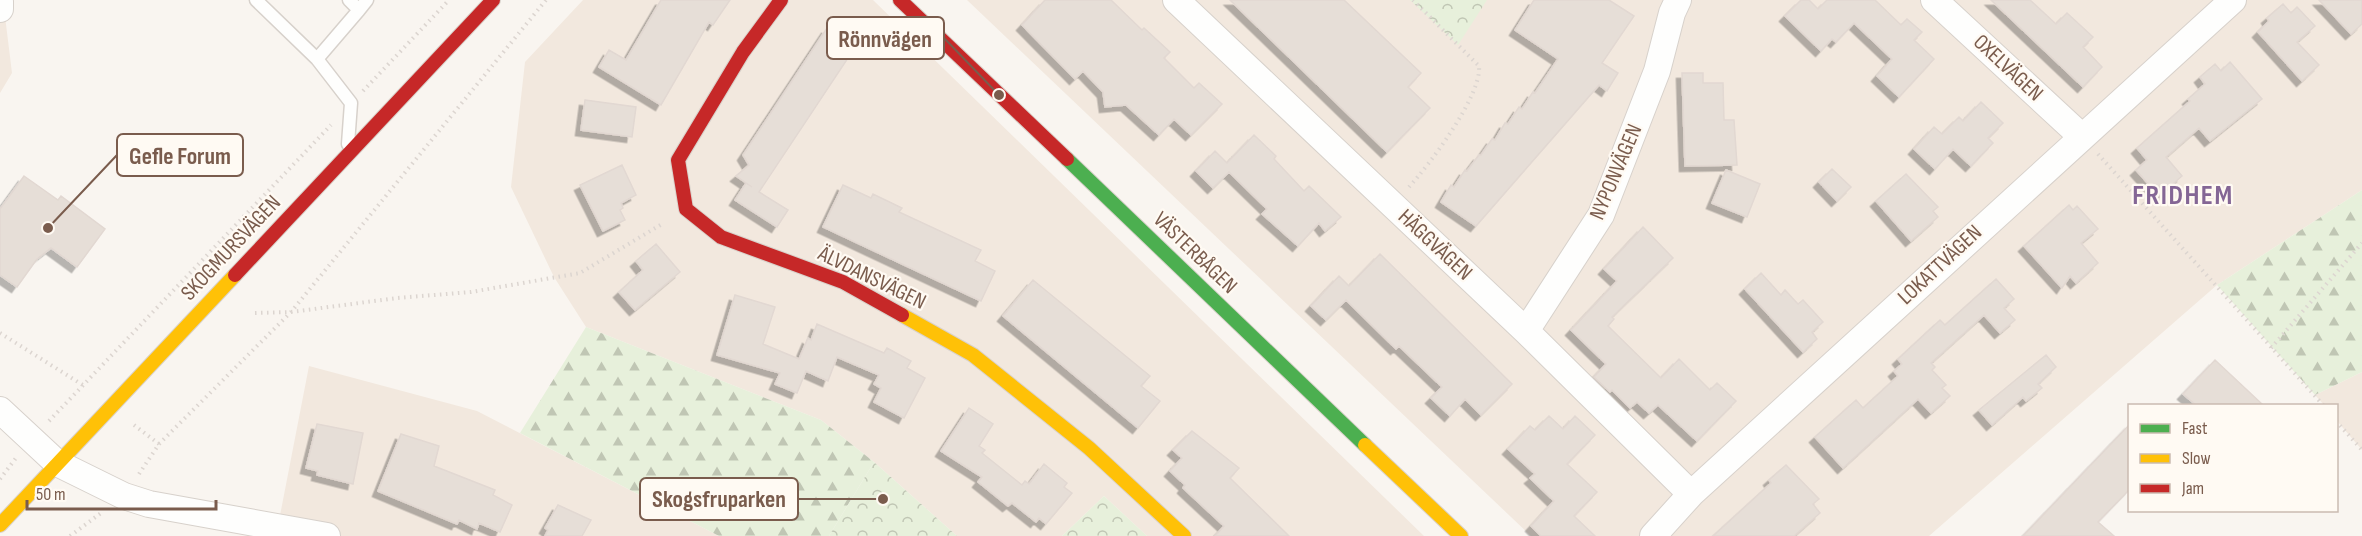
<svg xmlns="http://www.w3.org/2000/svg" width="2362" height="536" viewBox="0 0 2362 536" font-family="'Sofia Sans Condensed',sans-serif">
<defs>
<pattern id="forest-firs" width="22" height="20" patternUnits="userSpaceOnUse" patternTransform="scale(1.5)"><rect width="22" height="20" fill="#e7f0db"/><path d="M5 1l3.5 6h-7zM16 11l3.5 6h-7z" fill="#c0c6b4"/></pattern>
<pattern id="park-crowns" width="20" height="18" patternUnits="userSpaceOnUse" patternTransform="scale(1.5)"><rect width="20" height="18" fill="#e7f0db"/><path d="M2 6a3 3 0 1 1 6 0M12 15a3 3 0 1 1 6 0" fill="none" stroke="#c0c6b4"/></pattern>
<filter id="shadow"><feDropShadow dx="-5.5" dy="5.5" stdDeviation="0" flood-color="#0004"/></filter>
</defs>
<rect width="100%" height="100%" fill="#f9f5f0"/>
<path fill="#f2e8de" d="M0,0h3l9,73 -12,20z
M583,0h290l551,536h-277l-43,-40 -42,40h-105l-83,-74 -53,-42 -235,-93 -32,-50 -43,-90 14,-125z
M967,0h1395v190l-145,95 -288,251h-398z
M309,366l168,45 242,125h-443z
M2362,372v78l-25,-29 -1,-15 -12,-1 -9,-10z"/>
<path fill="url(#forest-firs)" d="M2362,190v182l-47,23 -98,-110z
M586,327l235,93 53,42 -45,74h-110l-199,-103z"/>
<path fill="url(#park-crowns)" d="M1410,0h77l-29,45z
M874,462l83,74h-128z
M1104,496l43,40h-85z"/>
<path fill="#e6ded7" stroke="#e2d8d2" stroke-width="1.5" filter="url(#shadow)" d="M661,0h69l-17,25 -4,-3 -48,83 -62,-38 10,-17 17,10z
M1045,0h66l31,30 2,-2 26,24 -6,6 30,30 5,-5 23,21 -31,31 -17,-16 -15,16 -33,-30 -21,2 -2,-15 -20,-21 -8,8 -53,-54z
M1230,0h114l77,73 -13,14 22,21 -43,44z
M1534,0h75l25,16 -32,47 16,10 -11,18 -8,-6 -123,141 -35,-24 10,-17 3,2 11,-17 2,1 12,-16h2l11,-16 3,1 10,-17 3,1 11,-17 3,2 11,-17 2,1 23,-34 -43,-29z
M1801,0h8l9,9 9,-9h48l26,25 6,-6 15,13 -8,8 20,19 -35,38 -22,-21 15,-17 -38,-36 -18,19 -4,-3 -11,12 -36,-35z
M1991,0h39l26,24 11,-11 26,24 -10,10 19,20 -19,20z
M2319,0h43v24l-11,10z
M2283,4l8,9 6,-6 18,19 -18,16 22,23 -17,16 -44,-49 11,-11 -2,-3z
M827,28l29,18 -97,146 29,18 -11,17 -42,-27 11,-17 6,4 -16,-11 13,-11 -6,-10z
M2230,62l32,37 -52,42 -11,-13 -33,29 16,19 -23,20 -23,-26 11,-10 -10,-12 53,-47 -2,-2 17,-15 -5,-7 15,-13 6,7z
M1682,73h21v10h20l1,37h10l3,45 -52,1z
M585,100l51,7 -4,30 -51,-7z
M1981,102l22,21 -15,15 5,5 -22,23 -18,-17 -18,20 -21,-20 20,-22 8,7 17,-17 4,4z
M1254,135l22,21 -2,3 30,32 5,-5 32,31 -16,14 -6,-8 -21,23 -36,-32 5,-5 -38,-37 -16,16 -17,-17 19,-20 12,12z
M622,165l14,30 -15,8 2,5 -3,2 5,10 -22,11 -23,-46z
M1832,169l19,18 -14,14 -18,-19z
M1726,170l34,14 -13,33 -35,-14z
M1906,174l32,33 -5,4 5,6 -27,24 -35,-40z
M24,176l34,24 3,-4 44,33 -28,38 -26,-19 -14,11 -20,28 -17,-12v-66z
M843,185l28,13 2,-4 29,14 -3,4 82,38 -6,11 20,10 -14,30 -158,-74z
M2069,205l4,5 4,-4 21,23 -17,14 17,20 -22,20 -6,-7 -8,12 -38,-42z
M1643,227l30,31 -61,59 2,2 -6,7 53,52 18,-19 31,31 7,-7 19,18 -39,40 -39,-36 -9,8 -12,-11 -7,6 -18,-18 -2,2 -16,-15 12,-13 -35,-34 46,-49 -13,-12z
M656,244l24,28 -45,38 -16,-18 24,-22 -7,-9z
M1380,254l132,130 -31,31 -16,-16 -15,17 -19,-18 11,-11 -43,-41 -3,3 -50,-49 -20,20 -15,-14 28,-30 10,10z
M1761,273l20,22 4,-5 13,14 5,-4 20,22 -11,10 5,7 -14,13 -58,-63z
M1996,279l18,20 -10,9 11,12 -15,13 -16,-18 -53,48 4,4 -3,3 14,15 -4,3 8,8 -19,17 -13,-14 -75,69 -28,-31 41,-37 7,8 35,-32 -4,-5 8,-7 -4,-5 42,-39 5,5z
M1033,280l117,96 -9,10 19,15 -22,27 -135,-112z
M735,295l40,12 -12,37 36,15 9,-21 3,2 6,-16 67,29 3,-5 24,13 -4,7 18,10 -21,40 -30,-16 7,-14 -7,-4 5,-9 -42,-18 -9,24 -22,-10 -9,22 -22,-9 5,-11 -63,-18z
M2046,355l10,12 -18,17 4,4 -16,13 -3,-4 -31,28 -13,-15z
M2215,360l48,45h-67l-13,-11z
M969,408l24,16 -14,22 6,4 -3,3 40,32 3,-4 4,3 15,-20 23,19 -3,4 8,6 -26,31 -7,-6 -3,4 -24,-19 -4,3 -30,-24 4,-5 -41,-26z
M1549,416l14,13 12,-13 20,19 -28,29 30,28 -23,24 21,20h-54l-10,-10 23,-25 -24,-23 5,-4 -27,-25 22,-23 5,4z
M317,424l46,9 -10,51 -36,-9 1,-4 -12,-3z
M2130,424v65l-32,33 16,14h-91z
M1192,431l47,37 -9,10 59,58h-74l9,-10 -41,-38 2,-3 -15,-14 12,-13 -9,-8z
M401,434l38,12 -5,20 61,24 -2,5 19,10 -12,27 -21,-9 -2,6 -18,-9 -2,4 -79,-33z
M1786,465l33,34 -6,5 7,9 -26,23h-81l58,-53 -2,-3z
M558,505l33,15 -9,16h-37l3,-6 -3,-2z"/>
<g fill="none" stroke-linecap="round" stroke-linejoin="round">
<defs>
<path id="lane" d="M256,0l61,59
M349,0l10,10 8,-10
M348,144l3,-41 -34,-44 42,-49"/>
<path id="street" d="M1176,0l350,331 165,163
M1934,0l147,136
M0,2v7
M1526,331l75,-116 56,-144 15,-58 6,-13
M0,410l57,53 67,33 25,8 178,32
M1653,536l38,-42 542,-494"/>
<path id="fast" d="M1067,159l298,286"/>
<path id="slow" d="M902,315l71,40 116,93 95,88
M1365,445l96,91
M0,525l235,-250"/>
<path id="jam" d="M781,0l-38,52 -65,108 8,49 35,28 122,45 59,33
M900,0l167,159
M235,275l258,-275"/>
</defs>
<use href="#lane" stroke="#d7d1cb" stroke-width="15"/>
<use href="#street" stroke="#d7d1cb" stroke-width="28"/>
<use href="#fast" stroke="#d9d2cb" stroke-width="16"/>
<use href="#slow" stroke="#d9d2cb" stroke-width="16"/>
<use href="#jam" stroke="#d9d2cb" stroke-width="16"/>
<path stroke="#dcd5d0" stroke-width="4" stroke-dasharray="1.5 4.5" stroke-linecap="butt" d="M363,91l86,-91
M2098,154l226,252
M1409,187c21,-23 73,-92 70,-121l-66,-66
M255,313l36,-1 106,-14 74,-6 109,-19 82,-49
M0,333l86,54
M2271,348l91,-105
M49,421l282,-296
M2336,421l26,29
M134,425l25,19
M139,474l20,-30 132,-132 255,-312
M0,479l16,-21
M70,536l31,-23"/>
<use href="#lane" stroke="#fefefd" stroke-width="12"/>
<use href="#street" stroke="#fefefd" stroke-width="26"/>
<use href="#fast" stroke="#4caf50" stroke-width="14"/>
<use href="#slow" stroke="#ffc107" stroke-width="14"/>
<use href="#jam" stroke="#c62828" stroke-width="14"/>
</g>
<g text-anchor="middle" dominant-baseline="central" stroke-width="4.5" stroke-linejoin="round" paint-order="stroke">
<g font-size="22" fill="#7a5c4d" stroke="#fffaf3">
<text transform="translate(2008 68) rotate(43)">OXELVÄGEN</text>
<text transform="translate(1616 172) rotate(-67)">NYPONVÄGEN</text>
<text transform="translate(1435 245) rotate(43)">HÄGGVÄGEN</text>
<text transform="translate(231 248) rotate(-47)">SKOGMURSVÄGEN</text>
<text transform="translate(1195 253) rotate(44)">VÄSTERBÅGEN</text>
<text transform="translate(1940 265) rotate(-43)">LOKATTVÄGEN</text>
<text transform="translate(872 278) rotate(26)">ÄLVDANSVÄGEN</text>
</g>
<g font-size="28" font-weight="bold" letter-spacing="1.5" fill="#846695" stroke="#fffaf3">
<text x="2183" y="195">FRIDHEM</text>
</g>
</g>
<path fill="none" stroke="#7a5c4d" stroke-width="2" d="M999 95L944 38M48 228L117 155M883 499L798 499"/>
<g fill="#7a5c4d" stroke="#fffaf3" stroke-width="2">
<circle cx="999" cy="95" r="6"/>
<circle cx="48" cy="228" r="6"/>
<circle cx="883" cy="499" r="6"/>
</g>
<g fill="#fffaf3" stroke="#7a5c4d" stroke-width="2">
<rect x="827" y="17" width="117" height="42" rx="6"/>
<rect x="117" y="134" width="126" height="42" rx="6"/>
<rect x="640" y="478" width="158" height="42" rx="6"/>
</g>
<g font-size="24" text-anchor="middle" font-weight="bold" fill="#7a5c4d">
<text x="885" y="47">Rönnvägen</text>
<text x="180" y="164">Gefle Forum</text>
<text x="719" y="507">Skogsfruparken</text>
</g>
<rect x="2128" y="404" width="210" height="108" fill="#fffaf3" stroke="#cabbb1" stroke-width="1.5"/>
<rect x="2140" y="424" width="30" height="9" fill="#4caf50" stroke="#cabbb1" stroke-width="1.5"/>
<text x="2182" y="434" font-size="18" fill="#7a5c4d">Fast</text>
<rect x="2140" y="454" width="30" height="9" fill="#ffc107" stroke="#cabbb1" stroke-width="1.5"/>
<text x="2182" y="464" font-size="18" fill="#7a5c4d">Slow</text>
<rect x="2140" y="484" width="30" height="9" fill="#c62828" stroke="#cabbb1" stroke-width="1.5"/>
<text x="2182" y="494" font-size="18" fill="#7a5c4d">Jam</text>
<path d="M27 500v9h189v-9" fill="none" stroke="#7a5c4d" stroke-width="3"/>
<text x="36" y="500" font-size="18" fill="#7a5c4d" stroke="#fffaf3" stroke-width="4.5" paint-order="stroke">50 m</text>
</svg>
